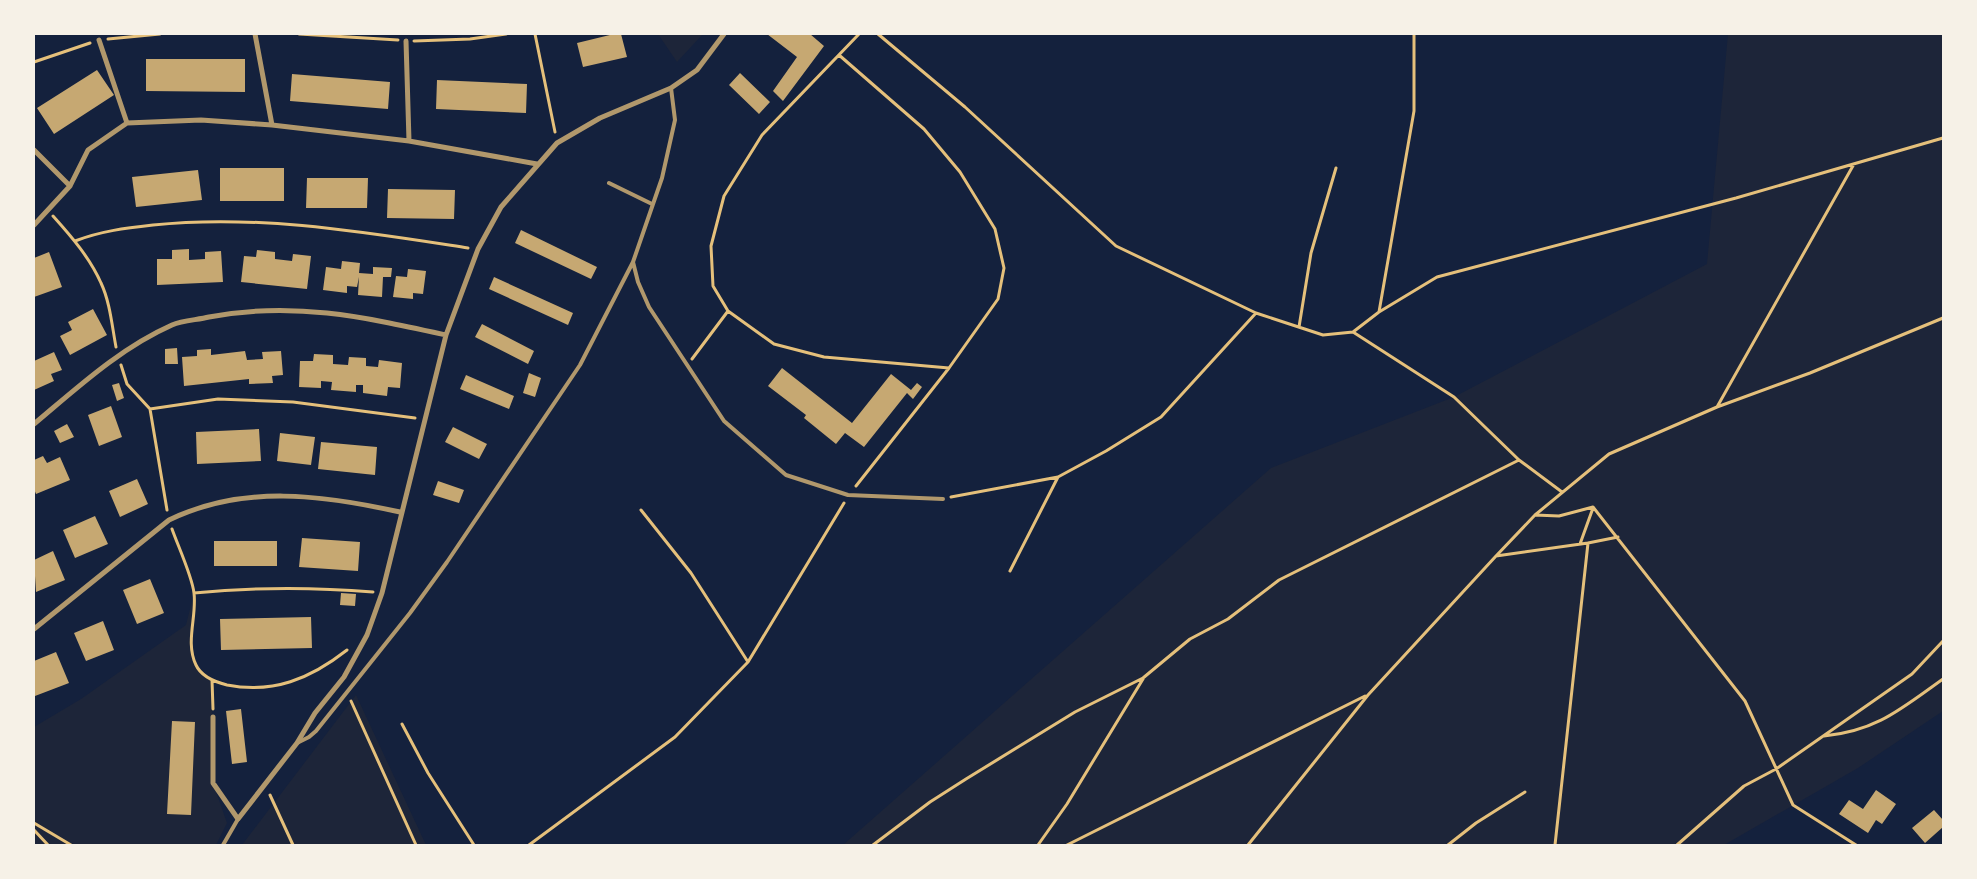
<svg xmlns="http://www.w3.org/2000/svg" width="1977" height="879" viewBox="0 0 1977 879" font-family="'Public Sans',sans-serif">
<rect width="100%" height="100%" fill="#14213d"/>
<path fill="#1d2539" d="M658,34h45l-26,28z
M1728,34h215v677l-85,57 -134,77h-881l428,-377 183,-71 253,-133z
M194,593l-4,57 7,17 15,13 1,103 14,40 -11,22h-182v-118l47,-28 105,-74z
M356,695l70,150h-184z"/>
<path fill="#c6a872" d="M614,34h7l6,23 -44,10 -6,-24z
M767,34h43l14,12 -41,55 -10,-10 24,-34z
M146,59h99v33l-99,-1z
M97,70l17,25 -60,39 -17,-26z
M740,73l30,29 -11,12 -30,-29z
M292,74l98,8 -2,27 -98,-8z
M437,80l90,4 -1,29 -90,-4z
M220,168h64v33h-64z
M198,170l4,30 -66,7 -4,-30z
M307,178h61l-1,30h-61z
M388,189l67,1 -1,29 -67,-1z
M521,230l76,37 -6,12 -76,-36z
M189,249v11l16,-1v-7l16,-1 2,31 -66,3v-26h15v-9z
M257,250l18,2v7l17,2 1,-7 18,2 -4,33 -66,-7 3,-26 12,1z
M49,252l13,35 -28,10v-39z
M342,261l18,2 -1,10 14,1v-7l19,1 -1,9h-8l-1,20 -24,-2 1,-18 -2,10 -10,-1v7l-24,-3 3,-23 15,2z
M408,269l18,2 -3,23 -10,-1v6l-20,-2 3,-21 11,1z
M494,277l79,36 -5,12 -79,-36z
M93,309l14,26 -37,20 -10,-19 12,-6 -4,-8z
M482,324l52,27 -6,13 -53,-27z
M177,348l1,16h-13v-15z
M211,349v6l34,-4 2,9 16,-1 -1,-7 19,-1 2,24 -11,1 1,7 -24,1v-5l-65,7 -2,-29 15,-1v-6z
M54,352l8,18 -11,4 3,7 -20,9v-29z
M314,354l19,1v9l15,1 1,-8 17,1v8l12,1 1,-7 23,3 -2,25 -12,-1 -1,9 -24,-3v-8h-7v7l-25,-2 1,-8 -11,-1v7l-22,-1 1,-26h13z
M782,368l70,55 39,-49 20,16 6,-7 5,4 -9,12 -6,-6 -43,54 -19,-14 -9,11 -32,-26 2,-3 -38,-29z
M529,373l12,5 -6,19 -12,-4z
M466,375l48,21 -5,13 -49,-20z
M119,383l5,15 -7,3 -5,-16z
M111,406l11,31 -23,9 -11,-31z
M67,424l7,13 -14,6 -6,-12z
M453,427l34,17 -8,15 -34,-17z
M259,429l2,32 -64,3 -1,-32z
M280,433l35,4 -4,28 -34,-4z
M321,442l56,5 -2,28 -57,-6z
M43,456l4,7 13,-6 10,23 -34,14 -2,-5v-29z
M137,479l11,25 -28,13 -11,-26z
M438,481l26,9 -5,13 -26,-8z
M95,516l13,28 -33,14 -12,-28z
M302,538l58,4 -2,29 -59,-4z
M214,541h63v25h-63z
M53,551l12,29 -29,12 -2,-32z
M150,579l14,34 -27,11 -14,-34z
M341,593l15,1 -1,12 -15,-1z
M311,617l1,31 -91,2 -1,-31z
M103,621l11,29 -28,11 -12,-28z
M56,652l13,31 -34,13 -1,-35z
M241,709l6,53 -15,2 -6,-53z
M172,721l23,1 -4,93 -24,-1z
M1876,790l20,14 -14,20 -6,-4 -8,13 -29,-19 10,-14 14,9z
M1934,810l9,10v7l-18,16 -13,-15z"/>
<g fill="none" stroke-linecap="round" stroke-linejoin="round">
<path stroke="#e5c07b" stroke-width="3" d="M299,34l99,6
M535,34l20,98
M878,34l87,73 151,139 140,67
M108,39l52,-5
M414,41l56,-2 36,-5
M839,55l85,74 36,43 35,57 9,39 -6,31 -49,69
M34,62l56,-19
M53,216c18,20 37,42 48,67 9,19 11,43 15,64
M75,241c26,-10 51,-13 78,-16 105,-11 211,7 315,23
M1379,312l35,-201v-77
M1299,327l12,-74 25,-85
M1353,332l101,65 65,63 43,32
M692,359l36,-48
M121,365l6,19 23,25 17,101
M1717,407l137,-243
M150,409l68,-10 75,3 122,16
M856,486l93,-118 -125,-11 -50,-13 -46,-33 -15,-25 -2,-40 13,-50 38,-61 97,-101
M951,497l107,-20
M641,510l50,63 57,89
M1535,515l24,1 34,-9 152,194 48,104 63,40
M172,529c6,17 20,47 22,64 3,24 -9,49 2,72 5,11 19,17 31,20 46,9 83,-6 120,-35
M1588,543l30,-6
M1580,544l13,-36
M1496,556l92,-13 -33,302
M1010,571l48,-94 48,-26 55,-34 95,-104 67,22 30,-3 26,-20 58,-35 299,-79 207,-60
M194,593c60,-6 119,-6 179,-1
M212,680l1,29
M351,701l65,144
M402,724l26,49 46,72
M1824,736c53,-5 78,-28 119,-57
M270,795l23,50
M34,823l37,22
M34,830l14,15
M529,845l146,-108 73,-75 96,-159
M873,845l57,-43 36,-23 109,-67 68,-34 47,-39 38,-20 51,-39 240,-120
M1038,845l29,-41 76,-125
M1067,845l298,-149
M1248,845l120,-150 128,-139 39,-41 74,-61 108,-47 93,-34 133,-55
M1448,845l28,-22 49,-31
M1677,845l67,-59 32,-17 136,-95 31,-33"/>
<path stroke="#b1986c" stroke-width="4" d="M609,183l43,21
M633,262l5,20 11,25 75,114 62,54 62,20 95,4
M297,743l12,-6 7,-6 94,-118 37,-51 133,-197 53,-103 29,-84 13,-58 -4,-32
M223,845l15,-26"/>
<path stroke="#b1986c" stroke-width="5" d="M255,34l17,91
M99,40l28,83
M406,41l3,100
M34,150l36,36
M34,225l36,-39 18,-36 39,-27 74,-3 71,5 137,16 128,23
M34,424c43,-36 86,-76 138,-99 11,-5 26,-5 37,-8 84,-16 155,0 237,18
M34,629l135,-109c74,-36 154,-25 231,-8
M213,717v66l25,36 59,-76 18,-30 29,-36 23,-42 15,-42 64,-258 32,-86 23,-42 56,-64 43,-25 71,-30 26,-18 27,-36"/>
</g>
<rect width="1977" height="879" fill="none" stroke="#f6f1e7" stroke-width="70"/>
</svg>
